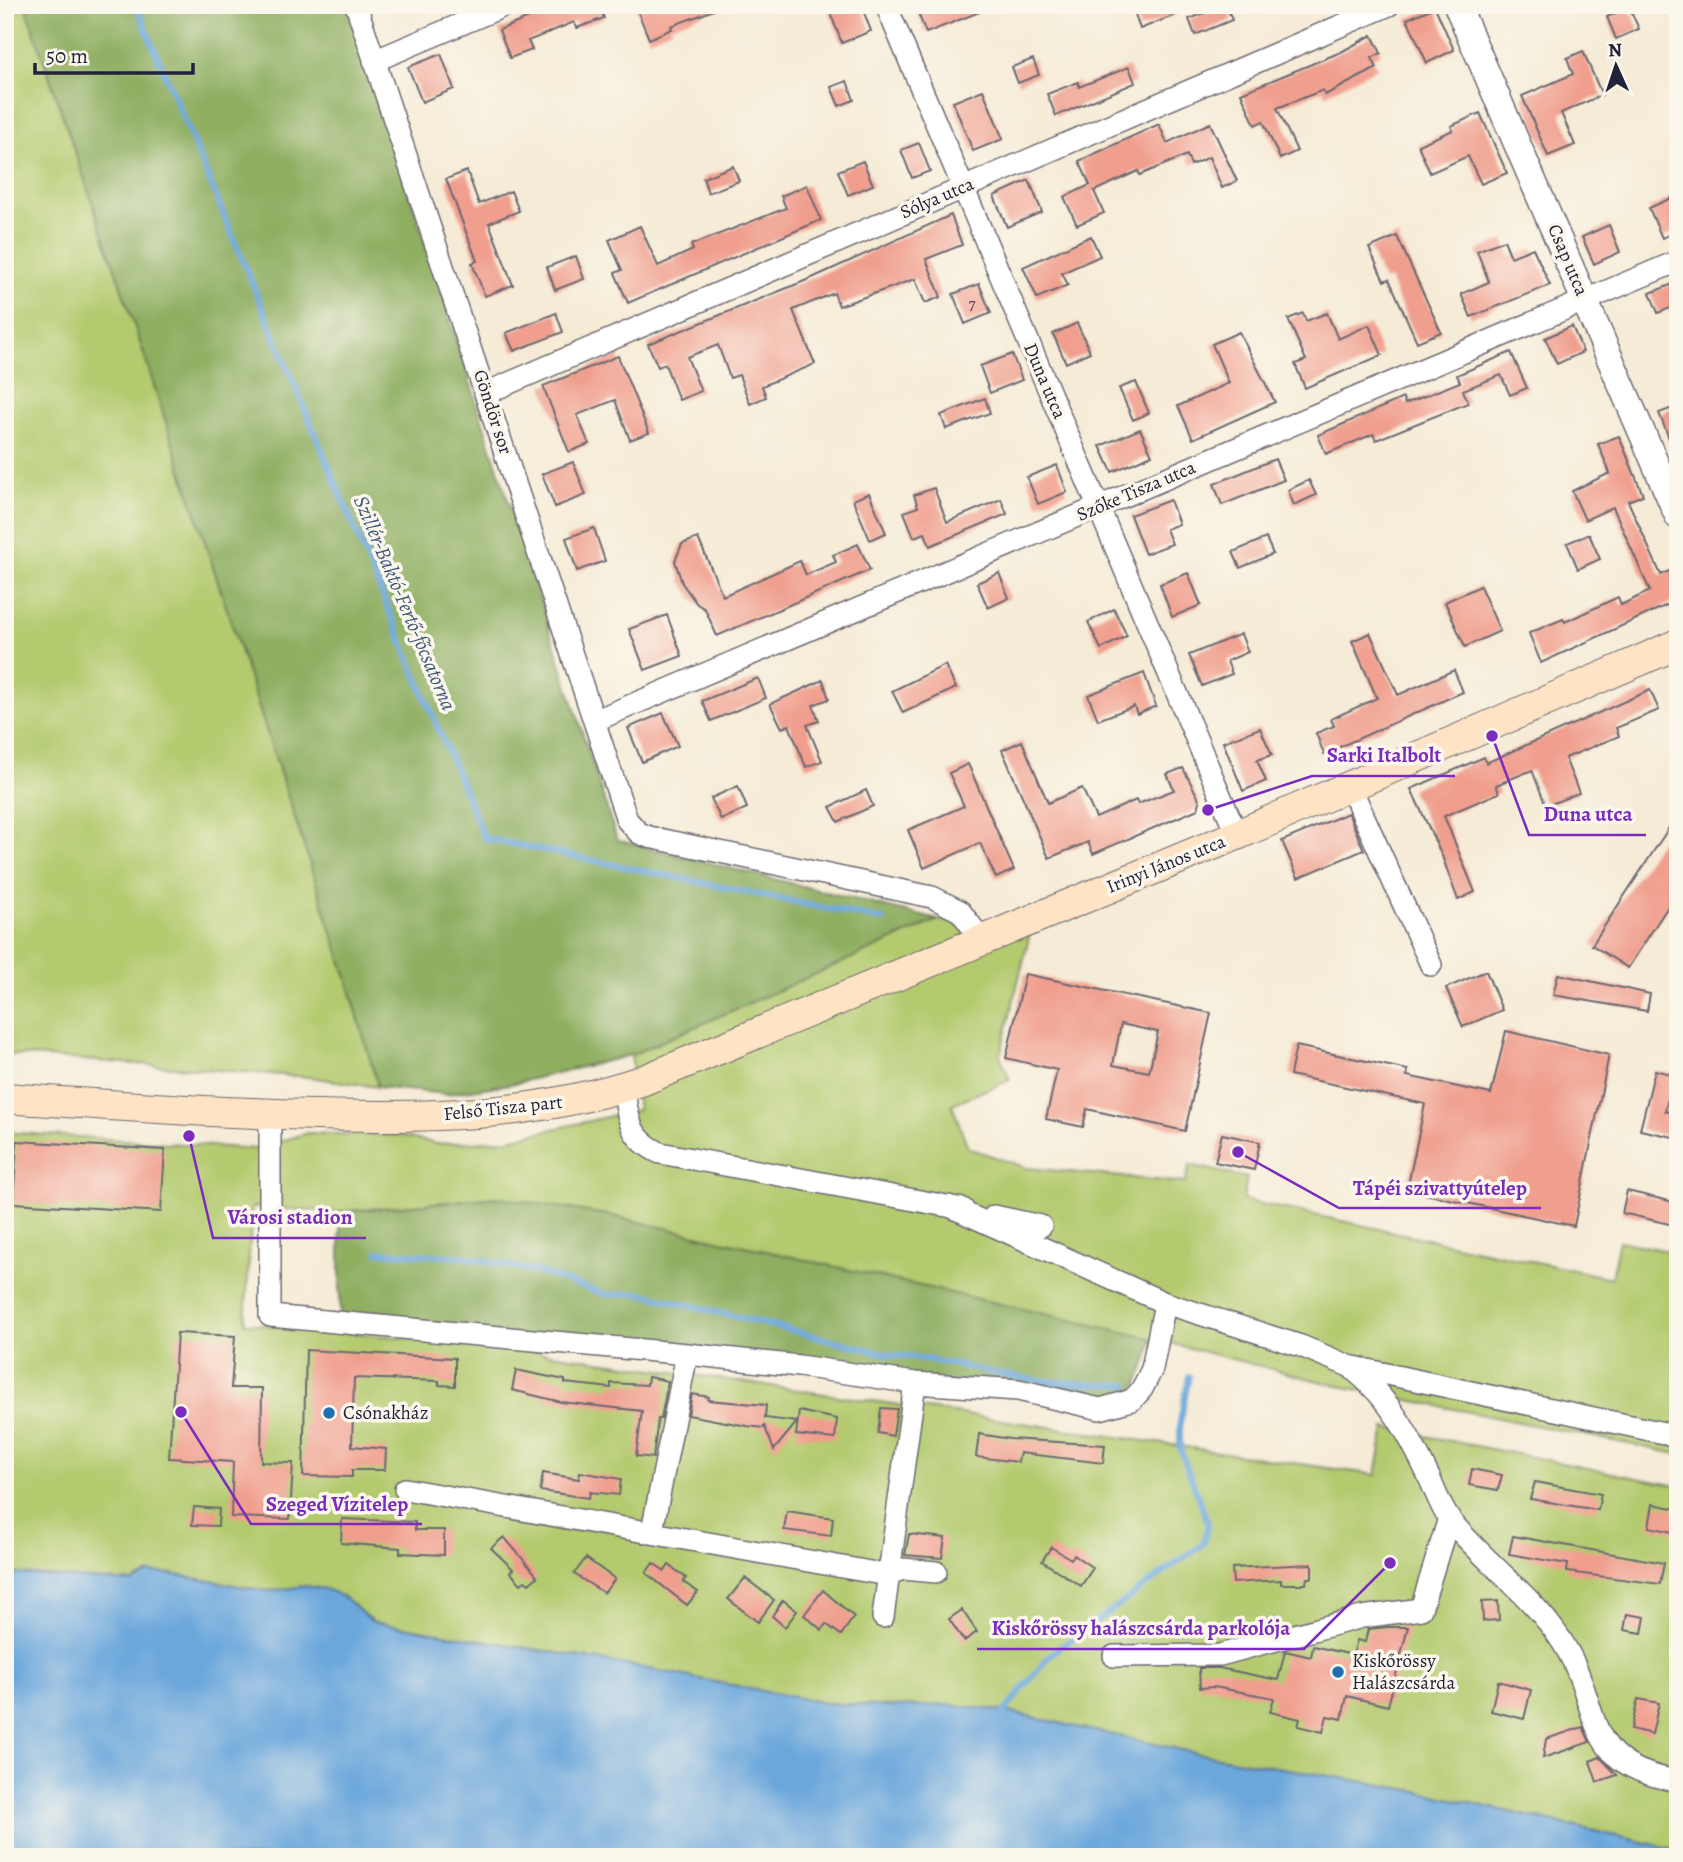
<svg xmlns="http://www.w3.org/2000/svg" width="1683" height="1862" viewBox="0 0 1683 1862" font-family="Alegreya,serif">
<rect width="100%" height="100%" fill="#fbf7ec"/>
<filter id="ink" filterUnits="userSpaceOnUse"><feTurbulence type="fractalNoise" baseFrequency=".0143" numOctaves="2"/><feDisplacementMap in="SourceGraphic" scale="14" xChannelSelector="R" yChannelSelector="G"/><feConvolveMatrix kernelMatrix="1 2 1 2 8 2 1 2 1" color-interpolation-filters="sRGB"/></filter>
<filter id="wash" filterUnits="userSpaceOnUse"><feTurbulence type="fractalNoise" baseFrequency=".00686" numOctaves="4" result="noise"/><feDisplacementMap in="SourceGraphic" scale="28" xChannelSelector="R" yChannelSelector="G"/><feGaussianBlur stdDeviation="1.57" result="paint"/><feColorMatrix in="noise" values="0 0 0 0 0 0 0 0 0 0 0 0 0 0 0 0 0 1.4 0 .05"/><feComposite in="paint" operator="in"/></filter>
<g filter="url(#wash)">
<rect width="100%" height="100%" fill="#f5ebd6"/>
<path fill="#b3ca6e" stroke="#6a7654" stroke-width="2" d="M5,5h20l115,337 207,636 31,109 -69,-10 -304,-23z
M938,920l92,13 -30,123 10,24 -58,24 16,44 59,20 158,15 5,-18 57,13 -4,22 368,78 8,-37 59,12v201l-344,-69 -180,-46 -333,-75 -324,-67 -157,15 -88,-5 -7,116 259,24 872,128 9,-47 293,58v364l-261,-59 -217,-37 -196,-43 -55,-6 -56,2 -68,-4 -197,-38 -255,-43 -31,-26 -36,-10 -38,5 -103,-18h-16l-16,9 -128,-9v-441l250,17 52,-16 94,3 36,8 68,-4 133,-30 -7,-55z"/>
<path fill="#8eae61" stroke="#58684e" stroke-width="2" d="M25,5h324l268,835 321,80 -307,135 -115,28 -70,11 -68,-7 -31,-109 -207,-636z
M497,1197l111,18 546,124 -16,45 -12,13 -22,4 -764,-84v-105z"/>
<path fill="#6ca7dc" stroke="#47648c" stroke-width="2" d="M5,1573l128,9 16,-9h16l103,18 38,-5 19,3 17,7 31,26 255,43 197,38 68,4 56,-2 55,6 196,43 217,37 261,59v7h-1673z"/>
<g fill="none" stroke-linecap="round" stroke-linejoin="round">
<path stroke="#6ca7dc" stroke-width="6" d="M136,5l348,833 399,82
M378,1252l88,5 72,15 69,23 33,-2 251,62c47,3 92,18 139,24 32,5 66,5 98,6
M1001,1716l49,-61 153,-111 5,-21 -28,-74v-27l9,-46"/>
</g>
<g id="blocks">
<path fill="#f09e8d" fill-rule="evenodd" d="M561,5l52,1 -12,5 3,7 -27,10 -3,-6 -46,19 4,9 -22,8 -11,-28z
M635,5h86l1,2 -51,19 1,3 -23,10z
M827,5h34l10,26 -29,12z
M937,5h57l1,1 -69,27 -8,-20z
M1157,5h41v1l-58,23 -5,-15z
M1226,5l6,15 -37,15 -6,-16z
M1435,7l19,43 -27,13 -20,-44z
M1629,7l10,22 -23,10 -9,-22z
M1372,35l9,18 -9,5 5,10 -52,27 -2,-5 -46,18 20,43 -17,8 -17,-38 -8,4 -14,-32 100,-41z
M1583,51l19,44 -41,18 14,32 -27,11 -26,-60 51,-22 -6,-16z
M441,54l13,35 -32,13 -14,-35z
M1033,59l6,16 -21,8 -6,-16z
M1129,67l6,16 -79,33 -9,-22 31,-12 1,5z
M847,81l7,19 -15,6 -8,-19z
M983,90l20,49 -30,12 -20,-49z
M1480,113l27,60 -26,11 -13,-28 -38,17 -12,-28 35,-15 -2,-4z
M1210,123l27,58 -15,7 -13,-31 -18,8 -4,-10 -47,20 -2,-4 -44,20 10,22 -27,12 -13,-28 26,-12 -11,-24 80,-37 8,19z
M919,143l11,28 -18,7 -11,-28z
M863,161l10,24 -25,10 -10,-24z
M733,166l6,15 -31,12 -5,-15z
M467,171l12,33 32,-13 8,20 -30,12 24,62 -28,11 -13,-33 5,-2 -31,-82z
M1029,180l13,32 -35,15 -13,-31z
M807,185l14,35 -193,83 -13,-30 7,-3 -13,-30 31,-14 18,40 35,-16 -2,-5 95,-37 -5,-12z
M1678,195v36l-16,7 -13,-30z
M951,215l11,30 -36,14 15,38 -16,6 -10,-24 -76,27 -5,-13 -41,17 22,54 -53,22 4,11 -16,7 -11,-29 -9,3 -12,-33 -31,12 14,34 -22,9 -14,-36 -7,3 -10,-23 164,-66z
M1609,225l11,27 -26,12 -12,-27z
M1091,236l9,20 -38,17 6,12 -31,13 -14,-31z
M1397,236l44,96 -24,10 -28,-63 -5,2 -15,-33z
M1504,240l7,17 22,-9 17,37 -79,32 -10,-23 28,-12 -12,-31z
M576,256l8,23 -29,11 -8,-23z
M1678,282v23l-20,8 -8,-20z
M979,284l12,29 -26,11 -12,-30z
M556,313l7,19 -49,19 -8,-18z
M1303,313l3,8 21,-8 11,26 31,-14 13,30 -77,33 -10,-24 11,-4 -18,-41z
M1077,323l13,29 -24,11 -13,-29z
M1572,326l11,26 -26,12 -12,-26z
M1239,332l36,70 -82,37 -15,-33 51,-23 -17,-39z
M1511,352l16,36 -17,7 -9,-20 -38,15 5,13 -92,37 -3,-6 -47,20 -8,-19 85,-37 2,6 55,-22 -3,-7z
M1012,354l10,26 -32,13 -10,-27z
M618,356l31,77 -19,7 -15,-40 -38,15 12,29 -20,8 -26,-66z
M1136,382l13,31 -16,7 -14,-32z
M985,398l5,15 -44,16 -5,-14z
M1678,406v52h-1l-18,-45z
M1140,429l12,26 -40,17 -12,-26z
M1619,436l24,59 -15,6 33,74 17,-8v33l-137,63 -12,-30 34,-14 2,3 53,-25 3,8 29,-14 -37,-84 -28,13 -13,-29 38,-18 -12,-29z
M1275,459l9,21 -62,25 -8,-21z
M573,462l13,33 -31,12 -13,-33z
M1057,465l10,27 -29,12 -11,-27z
M1309,480l7,15 -22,10 -6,-15z
M934,488l13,34 54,-23 6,15 -77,32 -5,-13 -11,4 -10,-25 14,-5 -4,-12z
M869,493l17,40 -16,7 -17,-40z
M1170,500l9,24 -13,5 6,15 -27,10 -15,-39z
M594,528l11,33 -28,10 -11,-33z
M1589,534l11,25 -22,10 -11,-26z
M698,538l25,58 77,-35 6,14 30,-13 -3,-7 25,-11 12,26 -153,66 -12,-27 -8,-5 -15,-21 -7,-22 7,-17z
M1266,538l7,16 -33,14 -7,-16z
M999,573l10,25 -21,10 -11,-25z
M1188,573l13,32 -29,12 -12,-33z
M1480,586l20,45 -35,16 -20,-45z
M1114,609l13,27 -26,13 -13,-27z
M667,615l15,41 -37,14 -16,-41z
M1370,633l28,62 56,-25 9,22 -139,62 -8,-21 18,-7 -3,-7 46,-21 -25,-57z
M1241,634l7,18 -21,9 5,13 -30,12 -13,-31z
M945,665l11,23 -53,25 -11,-22z
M1144,673l12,33 -19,8 -3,-8 -36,14 -10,-25z
M758,678l8,20 -55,23 -9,-20z
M823,680l6,19 -16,6 6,16 -12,4 15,36 -16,6 -17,-42 -7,3 -12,-24z
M1650,690l9,20 -43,18 3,8 -54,22 14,35 -33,13 -14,-36 -36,15 3,8 -55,23 31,76 -17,8 -16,-44 -31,-67 73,-32 2,6z
M663,713l15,33 -36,16 -14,-34z
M1260,728l12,27 -15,5 9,21 -23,10 -20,-49z
M1022,741l26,62 34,-15 14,30 40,-18 2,4 36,-14 -7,-16 16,-6 17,33 -2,8 -105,45 -5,-12 -39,16 -47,-108z
M968,764l46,106 -18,8 -16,-35 -56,25 -16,-38 56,-24 -15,-33z
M738,786l9,22 -26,12 -10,-22z
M866,790l7,16 -35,16 -8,-15z
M1348,813l16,37 -66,28 -16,-37z
M1678,814v77l-50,77 -36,-23z
M1486,971l16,39 -39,17 -17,-39z
M1025,974l186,39 -26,118 -98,-22 -4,18 -37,-8 11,-49 -51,-12zM1121,1024l37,8 -9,40 -36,-7z
M1558,974l92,20 -3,17 -94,-16z
M1506,1031l103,24 -35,171 -167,-36 18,-86 -135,-29 6,-29 112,24 -1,6 84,18z
M1655,1070l19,5 -9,36 13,3v24l-38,-8z
M1222,1134l38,8 -6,28 -39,-8z
M17,1141l148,9 -4,62 -148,-9z
M1627,1191l51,12v23l-56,-13z
M177,1333l58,3 -4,52h31l-1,74 32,1 -3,56 -59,-2 2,-55 -64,-4z
M306,1350l149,8v28l-16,-1v-4l-85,-3 -2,68 34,3 -1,21h-33v7l-49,-1z
M516,1370l49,10v3l46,5v-5l36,2 1,-8 20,4 -7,38h-3l-5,39 -17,-2 6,-45 -81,-9 -49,-12z
M692,1394l17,3 -1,3 58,5 -1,13 32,4 -23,28 -10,-25v3l-17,-2 -59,-11z
M881,1408l16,1 -4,27 -15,-3z
M799,1411l38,8 -2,20 -39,-4z
M979,1434l31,5 95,6 -2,18 -83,-10 -2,9 -42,-5z
M1472,1469l30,6 -4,15 -29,-5z
M580,1472l41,7 -2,16 -29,-3 -1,6 -49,-7 3,-18 36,6z
M1535,1482l66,12 -3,16 -68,-11z
M1653,1504l25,5v24l-29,-6z
M194,1507l25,2 -1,17 -26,-1z
M787,1511l46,7 -2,18 -47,-6z
M342,1519l73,3v8h29v25l-44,-2v-5l-59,-5z
M909,1534l36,4 -3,20 -37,-3z
M1513,1536l151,27 -4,21 -93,-12 1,-8 -59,-10z
M504,1537l30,35 3,5 -8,7 -4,-3 -4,3 -11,-12 3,-3 -22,-21z
M1051,1547l20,12 3,-4 19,13 -12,18 -39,-25z
M586,1558l29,21 -11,14 -30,-19z
M653,1563l12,8 4,-6 17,13 -3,4 15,10 -11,13 -41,-32z
M1312,1564v14h-5l-1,6h-25v-4l-48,3 -1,-15z
M745,1578l29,22 -16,22 -30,-23z
M823,1590l31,27 -13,18 -15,-11 -4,6 -18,-15z
M783,1600l14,11 -12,16 -13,-11z
M1498,1601l1,19 -16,1 -1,-19z
M962,1610l15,22 -13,9 -15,-22z
M1627,1614l18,3 -3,16 -18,-3z
M1389,1627h19l-20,79 -41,-10 -5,23 -15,-3 -4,16 -25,-6 2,-7 -30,-7 4,-14 -60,-11 -14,1 -1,-20h20l59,12 7,-29 26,6 2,-11 40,9 4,-15 8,2 3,-13z
M1498,1681l33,9 -7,29 -33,-8z
M1638,1699l21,4 -7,31 -21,-5z
M1583,1727l7,15 -47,16 3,-19z
M1600,1757l17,18 -20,7 -7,-21z"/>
</g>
</g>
<g filter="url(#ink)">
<use href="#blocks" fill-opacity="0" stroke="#6c6871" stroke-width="2"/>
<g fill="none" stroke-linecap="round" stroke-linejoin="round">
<defs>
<path id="minor" d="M356,5l271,815 12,13 10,4 283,60 28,14 22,29
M886,5l351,830
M374,61l132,-56
M486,393l903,-388
M594,721l1084,-460
M1350,786l81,179
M623,1087c6,32 5,51 37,66l303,56
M270,1114v202l417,38 112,12 116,17 103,7 82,19 32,-9 10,-11 10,-20 13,-66
M949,1206l216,97 136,43 48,20 329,70
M994,1216l47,10
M1354,1370c37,30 55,65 75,107 6,14 12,31 21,43 34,41 79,73 109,117 46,66 16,128 119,144
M405,1489l482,86 16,-6 33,3
M652,1531l35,-177
M883,1617l32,-234
M1114,1656l106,-1 142,-38 59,-8 28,-91"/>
<path id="tertiary" d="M1457,5l221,511"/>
<path id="secondary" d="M5,1098c104,7 209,15 313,17 115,3 215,2 326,-35l593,-245 441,-191"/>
</defs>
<use href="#minor" stroke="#6c6871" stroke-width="24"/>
<use href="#tertiary" stroke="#6c6871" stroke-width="29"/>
<use href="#secondary" stroke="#6c6871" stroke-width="32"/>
<use href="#minor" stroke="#fff" stroke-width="21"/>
<use href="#tertiary" stroke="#fff" stroke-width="26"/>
<use href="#secondary" stroke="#fee4c5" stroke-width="30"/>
</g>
</g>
<g fill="#1f6fb2" stroke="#fbf7ec" stroke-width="2.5">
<circle cx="329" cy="1413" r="7"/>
<circle cx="1338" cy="1672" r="7"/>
</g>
<g text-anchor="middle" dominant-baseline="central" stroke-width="7" stroke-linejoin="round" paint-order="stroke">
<g font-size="16" fill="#564150">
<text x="972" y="304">7</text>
</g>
<g font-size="19" fill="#22223b" stroke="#fbf7ec">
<text transform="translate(937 198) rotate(-23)">Sólya utca</text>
<text transform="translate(1568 260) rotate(67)">Csap utca</text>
<text transform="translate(1045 381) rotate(67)">Duna utca</text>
<text transform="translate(493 412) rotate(72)">Göndör sor</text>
<text transform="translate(1136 491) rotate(-23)">Szőke Tisza utca</text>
<text transform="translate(1166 864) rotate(-22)">Irinyi János utca</text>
<text transform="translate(503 1108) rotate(-6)">Felső Tisza part</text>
</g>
<g font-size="19" fill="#22223b" stroke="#fbf7ec" text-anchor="start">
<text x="343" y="1413">Csónakház</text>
<text x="1352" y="1661">Kiskőrössy<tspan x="1352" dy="22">Halászcsárda</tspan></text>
</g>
<g font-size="21" font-style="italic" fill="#40577b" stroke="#fbf7ec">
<text transform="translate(405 603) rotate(67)">Szillér-Baktó-Fertő-főcsatorna</text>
</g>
</g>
<path fill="none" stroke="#7b2cbf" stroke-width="2.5" d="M1208 810L1312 776H1455M1492 736L1529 835H1646M1238 1152L1339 1208H1541M189 1136L213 1238H366M181 1412L251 1524H422M1390 1563L1304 1649H977"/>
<g fill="#7b2cbf" stroke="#fbf7ec" stroke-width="2.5">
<circle cx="1208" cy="810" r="7"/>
<circle cx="1492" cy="736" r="7"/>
<circle cx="1238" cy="1152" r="7"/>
<circle cx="189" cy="1136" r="7"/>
<circle cx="181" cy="1412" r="7"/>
<circle cx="1390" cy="1563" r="7"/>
</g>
<g font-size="21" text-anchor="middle" font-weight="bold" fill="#7b2cbf" stroke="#fbf7ec" stroke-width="7" stroke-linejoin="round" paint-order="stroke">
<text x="1384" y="762">Sarki Italbolt</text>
<text x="1588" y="821">Duna utca</text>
<text x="1440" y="1195">Tápéi szivattyútelep</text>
<text x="290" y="1224">Városi stadion</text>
<text x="337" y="1511">Szeged Vízitelep</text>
<text x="1141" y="1635">Kiskőrössy halászcsárda parkolója</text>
</g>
<rect width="1683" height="1862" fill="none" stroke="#fbf7ec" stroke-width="28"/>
<g transform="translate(1616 66) rotate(357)" stroke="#fbf7ec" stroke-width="5" paint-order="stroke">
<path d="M0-5L12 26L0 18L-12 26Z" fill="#22223b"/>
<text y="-10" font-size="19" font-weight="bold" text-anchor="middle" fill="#22223b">N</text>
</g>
<path d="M35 63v10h158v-10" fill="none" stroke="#22223b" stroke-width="3.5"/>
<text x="46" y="63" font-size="21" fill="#22223b" stroke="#fbf7ec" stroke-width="5" paint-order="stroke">50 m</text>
</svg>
